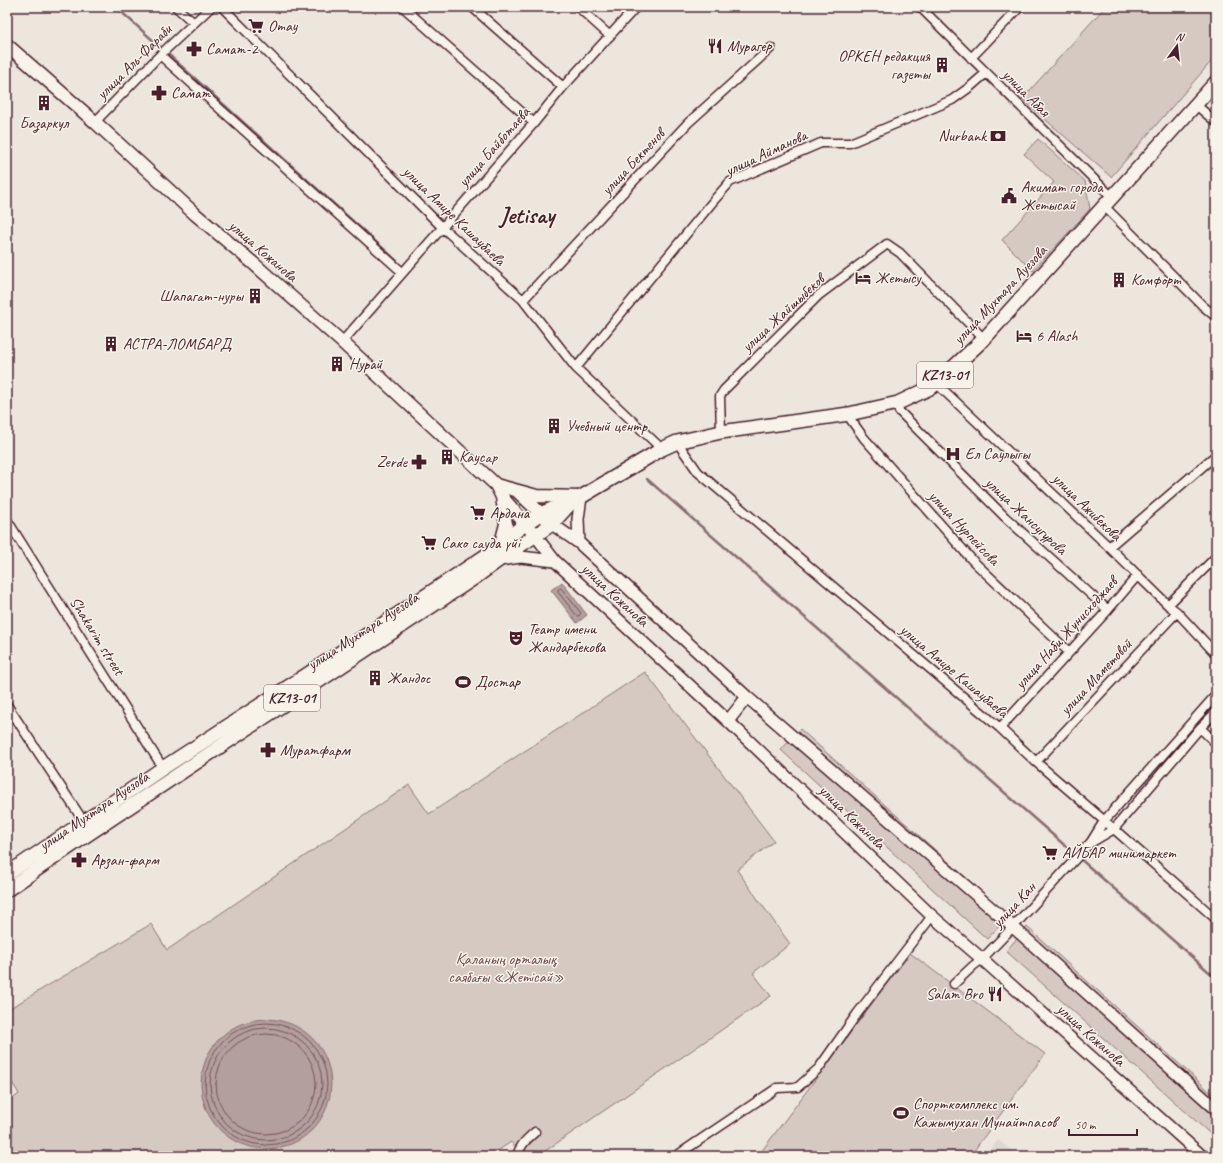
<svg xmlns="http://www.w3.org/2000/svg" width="1223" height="1163" viewBox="0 0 1223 1163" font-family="Caveat,sans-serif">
<rect width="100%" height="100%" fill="#ece6dd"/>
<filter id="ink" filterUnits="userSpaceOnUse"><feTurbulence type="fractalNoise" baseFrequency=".025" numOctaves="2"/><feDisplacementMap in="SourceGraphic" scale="8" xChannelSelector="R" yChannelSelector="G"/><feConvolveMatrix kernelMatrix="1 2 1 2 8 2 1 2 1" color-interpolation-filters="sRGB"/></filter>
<g filter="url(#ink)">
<path fill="#e0d7d0" d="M998,1140l20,16h-32z"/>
<path fill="#d5c9c2" stroke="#907476" d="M1105,7h111v49l-105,121 -89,-78z
M1038,139l47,42 5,28 -57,62 -31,-31 52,-58 -30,-28z
M645,672l129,169 -37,29 53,74 -37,29 18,23 -233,160h-15l-12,-14 -21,14h-483v-53l12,-9 -12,-20v-64l144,-86 16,26 242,-165 20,29z
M800,729l209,187 -22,23 -206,-189z
M1027,927l189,170v42l-210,-188z
M910,953l135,101 -75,102h-212z"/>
<path fill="#b39f9d" stroke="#896c6f" d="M562,582l25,33 -10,8 -26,-33z
M201 1084a65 65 0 1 1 130 0a65 65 0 1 1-130 0Z"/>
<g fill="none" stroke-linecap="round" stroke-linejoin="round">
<path stroke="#745259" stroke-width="1" d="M561,588l20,25 -2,3h-2l-19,-24v-2z
M205 1084a61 61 0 1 1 122 0a61 61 0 1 1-122 0Z
M210 1084a56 56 0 1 1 112 0a56 56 0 1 1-112 0Z
M216 1084a50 50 0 1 1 100 0a50 50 0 1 1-100 0Z"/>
<path stroke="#896c6f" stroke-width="2.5" d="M116,7l281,254
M647,479l569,499"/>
<defs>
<path id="minor" d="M176,7l18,16
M222,7l220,220 81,73 53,68 86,81
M403,7l131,116
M472,7l91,80
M578,7l32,29
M920,7l192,190
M160,55l242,217
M971,58l49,-51
M1196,105l20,17
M95,122l65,-67 51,-48
M1105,207l98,99 13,11
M523,300l165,-177 83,-75
M342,342l192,-219 29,-36 73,-80
M576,368l139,-169 15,-17 91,-39h29l102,-43 18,-13 16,-14
M936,383l173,164 59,58 9,7 39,42
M898,403l1,8 106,106 103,93
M849,414l2,6 13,18 109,123 96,91
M721,432l-1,-36 4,-6 95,-95 68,-51 13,9 84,86
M677,442l21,30 302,256 36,34 78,67 102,90
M7,520l156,248
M1109,547l107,-92
M1168,605l48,-48
M7,705l79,120
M1000,728l108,-118 30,-35
M1200,728l16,15
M1036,762l141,-150
M1092,842l22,-13 86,-101 16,-16
M954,984l19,-18 9,-7 31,-32 78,-85 13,-21 112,-126
M517,1156c3,-11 10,-17 18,-24
M676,1156l101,-68 21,-1 21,-19 38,-54 75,-98"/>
<path id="tertiary" d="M552,524l27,19 168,154 266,230 203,182
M535,535l20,26 173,160 204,195 50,43 220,197
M579,543l-1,-24 3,-22
M499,560l22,-3 34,4
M728,721l19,-24"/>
<path id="secondary" d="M7,45l88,77 100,92 58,49 89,79 154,143 6,12 33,38
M496,485l41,11 44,1
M518,492l34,32
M501,543l5,-19 -4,-27"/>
<path id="primary" d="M7,874l156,-106 142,-92 179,-119 41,-33 15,-10 41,-17 81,-48 15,-7 44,-10 128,-18 49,-11 34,-16 52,-48 232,-257
M7,890l80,-55 390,-259 22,-16 53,-36 18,-20"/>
</defs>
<use href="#minor" stroke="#4a1f2b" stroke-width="11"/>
<use href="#tertiary" stroke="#4a1f2b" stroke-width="14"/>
<use href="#secondary" stroke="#4a1f2b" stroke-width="15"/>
<use href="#primary" stroke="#4a1f2b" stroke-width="16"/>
<use href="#minor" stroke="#f7f3e8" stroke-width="8"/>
<use href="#tertiary" stroke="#f7f3e8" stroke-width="11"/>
<use href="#secondary" stroke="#f7f3e8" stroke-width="12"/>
<use href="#primary" stroke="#f7f3e8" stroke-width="13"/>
</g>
</g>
<defs>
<symbol id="supermarket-bare" viewBox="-9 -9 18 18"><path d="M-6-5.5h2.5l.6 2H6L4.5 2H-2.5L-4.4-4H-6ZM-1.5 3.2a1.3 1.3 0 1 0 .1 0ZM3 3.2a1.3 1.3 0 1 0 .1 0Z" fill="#4a1f2b" stroke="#f7f3e8" stroke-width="2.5" paint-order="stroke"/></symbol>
<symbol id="restaurant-bare" viewBox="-9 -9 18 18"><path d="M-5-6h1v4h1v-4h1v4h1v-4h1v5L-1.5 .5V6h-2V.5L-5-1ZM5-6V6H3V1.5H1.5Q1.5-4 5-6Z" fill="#4a1f2b" stroke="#f7f3e8" stroke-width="2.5" paint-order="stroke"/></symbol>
<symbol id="pharmacy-bare" viewBox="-9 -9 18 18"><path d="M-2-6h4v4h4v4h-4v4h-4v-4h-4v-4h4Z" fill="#4a1f2b" stroke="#f7f3e8" stroke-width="2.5" paint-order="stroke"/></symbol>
<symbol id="building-bare" viewBox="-9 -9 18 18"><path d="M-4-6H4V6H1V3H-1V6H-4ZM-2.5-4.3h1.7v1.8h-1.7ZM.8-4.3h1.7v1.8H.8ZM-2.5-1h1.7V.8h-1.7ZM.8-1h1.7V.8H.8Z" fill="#4a1f2b" stroke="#f7f3e8" stroke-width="2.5" paint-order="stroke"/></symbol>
<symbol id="bank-bare" viewBox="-9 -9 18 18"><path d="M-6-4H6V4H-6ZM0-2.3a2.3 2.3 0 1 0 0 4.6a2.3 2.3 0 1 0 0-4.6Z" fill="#4a1f2b" stroke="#f7f3e8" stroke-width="2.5" paint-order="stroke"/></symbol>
<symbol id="civic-bare" viewBox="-9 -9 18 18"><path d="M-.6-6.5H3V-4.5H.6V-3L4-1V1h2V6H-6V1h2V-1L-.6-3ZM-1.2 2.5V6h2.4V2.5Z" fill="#4a1f2b" stroke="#f7f3e8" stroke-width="2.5" paint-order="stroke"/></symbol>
<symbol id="hotel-bare" viewBox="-9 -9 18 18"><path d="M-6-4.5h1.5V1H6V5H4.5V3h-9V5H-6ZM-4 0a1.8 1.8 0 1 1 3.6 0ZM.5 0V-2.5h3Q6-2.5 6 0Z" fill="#4a1f2b" stroke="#f7f3e8" stroke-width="2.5" paint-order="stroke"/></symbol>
<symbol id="hospital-bare" viewBox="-9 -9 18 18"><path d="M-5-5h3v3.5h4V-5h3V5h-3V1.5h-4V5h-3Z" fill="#4a1f2b" stroke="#f7f3e8" stroke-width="2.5" paint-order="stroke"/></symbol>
<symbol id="theatre-bare" viewBox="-9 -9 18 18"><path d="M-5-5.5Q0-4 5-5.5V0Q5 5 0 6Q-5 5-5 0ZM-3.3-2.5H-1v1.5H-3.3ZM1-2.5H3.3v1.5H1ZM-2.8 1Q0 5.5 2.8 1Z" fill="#4a1f2b" stroke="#f7f3e8" stroke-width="2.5" paint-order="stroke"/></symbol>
<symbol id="stadium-bare" viewBox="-9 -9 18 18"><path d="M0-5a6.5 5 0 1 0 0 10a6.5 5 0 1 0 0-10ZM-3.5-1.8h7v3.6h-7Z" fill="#4a1f2b" stroke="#f7f3e8" stroke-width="2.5" paint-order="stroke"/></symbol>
</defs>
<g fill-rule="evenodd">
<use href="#supermarket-bare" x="245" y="15" width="22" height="22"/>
<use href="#restaurant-bare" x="704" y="35" width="22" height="22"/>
<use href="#pharmacy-bare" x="183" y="38" width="22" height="22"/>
<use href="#building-bare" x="931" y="54" width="22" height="22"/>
<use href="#pharmacy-bare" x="148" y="82" width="22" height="22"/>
<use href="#building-bare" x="33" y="92" width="22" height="22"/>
<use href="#bank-bare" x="987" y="125" width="22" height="22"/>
<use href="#civic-bare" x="998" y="185" width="22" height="22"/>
<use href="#hotel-bare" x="852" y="267" width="22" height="22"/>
<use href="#building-bare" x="1108" y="269" width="22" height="22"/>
<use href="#building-bare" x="244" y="285" width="22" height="22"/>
<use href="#hotel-bare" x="1013" y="325" width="22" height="22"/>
<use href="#building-bare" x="100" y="333" width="22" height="22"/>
<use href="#building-bare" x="326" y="353" width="22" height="22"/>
<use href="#building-bare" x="543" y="415" width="22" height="22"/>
<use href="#hospital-bare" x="942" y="443" width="22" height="22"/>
<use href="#building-bare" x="436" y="446" width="22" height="22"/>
<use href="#pharmacy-bare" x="408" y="451" width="22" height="22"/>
<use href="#supermarket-bare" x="467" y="502" width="22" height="22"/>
<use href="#supermarket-bare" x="418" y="532" width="22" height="22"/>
<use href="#theatre-bare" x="505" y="627" width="22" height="22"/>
<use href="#building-bare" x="364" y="667" width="22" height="22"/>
<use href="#stadium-bare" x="452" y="671" width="22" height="22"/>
<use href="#pharmacy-bare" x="257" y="739" width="22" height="22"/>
<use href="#supermarket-bare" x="1039" y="842" width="22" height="22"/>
<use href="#pharmacy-bare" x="68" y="849" width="22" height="22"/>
<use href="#restaurant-bare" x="984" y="983" width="22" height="22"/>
<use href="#stadium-bare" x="890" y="1102" width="22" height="22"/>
</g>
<g text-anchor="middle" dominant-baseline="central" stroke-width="3" stroke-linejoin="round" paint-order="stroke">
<g fill="#f7f3e8" stroke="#7e5f64" stroke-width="1">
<rect x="917" y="362" width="56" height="26" rx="3"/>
<rect x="264" y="685" width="56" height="26" rx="3"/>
</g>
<g font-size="15" font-weight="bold" fill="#4a1f2b">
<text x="945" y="375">KZ13-01</text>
<text x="292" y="698">KZ13-01</text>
</g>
<g font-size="16" fill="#4a1f2b" stroke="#f7f3e8" text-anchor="start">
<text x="268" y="26">Отау</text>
<text x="727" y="46">Мурагер</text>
<text x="206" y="49">Самат-2</text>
<text x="930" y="56" text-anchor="end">ОРКЕН редакция<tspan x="930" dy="18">газеты</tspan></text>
<text x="171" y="93">Самат</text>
<text x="44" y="123" text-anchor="middle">Базаркул</text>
<text x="986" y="136" text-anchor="end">Nurbank</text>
<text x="1021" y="187">Акимат города<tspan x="1021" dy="18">Жетысай</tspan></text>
<text x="875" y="278">Жетысу</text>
<text x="1131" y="280">Комфорт</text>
<text x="243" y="296" text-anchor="end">Шапагат-нуры</text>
<text x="1036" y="336">6 Alash</text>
<text x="123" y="344">АСТРА-ЛОМБАРД</text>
<text x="349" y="364">Нурай</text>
<text x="566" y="426">Учебный центр</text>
<text x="965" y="454">Ел Саулыгы</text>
<text x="459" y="457">Каусар</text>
<text x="407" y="462" text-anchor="end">Zerde</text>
<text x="490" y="513">Ардана</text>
<text x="441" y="543">Сако сауда үйі</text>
<text x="528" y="629">Театр имени<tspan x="528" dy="18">Жандарбекова</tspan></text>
<text x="387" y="678">Жандос</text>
<text x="475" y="682">Достар</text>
<text x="280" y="750">Муратфарм</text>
<text x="1062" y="853">АЙБАР минимаркет</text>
<text x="91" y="860">Арзан-фарм</text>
<text x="983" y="994" text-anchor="end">Salam Bro</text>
<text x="913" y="1104">Спорткомплекс им.<tspan x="913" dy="18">Кажымухан Мунайтпасов</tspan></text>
</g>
<g font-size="16" fill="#4a1f2b" stroke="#f7f3e8">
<text transform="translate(134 62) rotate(-45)">улица Аль-Фараби</text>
<text transform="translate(1026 93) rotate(45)">улица Абая</text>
<text transform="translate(494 147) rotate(-49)">улица Байботаева</text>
<text transform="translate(766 153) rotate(-25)">улица Айманова</text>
<text transform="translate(633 162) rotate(-47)">улица Бектенов</text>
<text transform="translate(454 216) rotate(44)">улица Амире Кашаубаева</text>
<text transform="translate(263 251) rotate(41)">улица Кожанова</text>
<text transform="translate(1000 295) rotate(-47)">улица Мухтара Ауезова</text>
<text transform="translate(783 313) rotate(-43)">улица Жайшыбеков</text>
<text transform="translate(1087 507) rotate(44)">улица Ажибекова</text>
<text transform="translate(1026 516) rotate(43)">улица Жансугурова</text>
<text transform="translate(964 528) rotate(47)">улица Нурпейсова</text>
<text transform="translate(615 595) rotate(43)">улица Кожанова</text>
<text transform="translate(363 631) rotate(-33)">улица Мухтара Ауезова</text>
<text transform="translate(1066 633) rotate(-48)">улица Наби Жунисходжаев</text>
<text transform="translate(97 636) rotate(58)">Shakarim street</text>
<text transform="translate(954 671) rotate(40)">улица Амире Кашаубаева</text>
<text transform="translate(1096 677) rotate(-47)">улица Маметовой</text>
<text transform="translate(94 811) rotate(-34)">улица Мухтара Ауезова</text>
<text transform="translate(852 817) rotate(44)">улица Кожанова</text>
<text transform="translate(1014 905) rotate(-47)">улица Кан</text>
<text transform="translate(1091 1035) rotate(42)">улица Кожанова</text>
</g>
<g font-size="16" fill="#6d4a51" stroke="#f7f3e8">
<text x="506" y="959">Қаланың орталық<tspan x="506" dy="18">саябағы «Жетісай»</tspan></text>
</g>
<g font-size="24" font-weight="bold" fill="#4a1f2b" stroke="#f7f3e8">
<text x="527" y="215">Jetisay</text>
</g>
</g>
<rect width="1223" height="1163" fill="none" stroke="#f7f3e8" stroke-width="24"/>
<rect x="12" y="12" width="1199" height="1139" fill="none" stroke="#4a1f2b" stroke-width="1.5" filter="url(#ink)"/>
<g transform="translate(1177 46) rotate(15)" stroke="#f7f3e8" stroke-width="3" paint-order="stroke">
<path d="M0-3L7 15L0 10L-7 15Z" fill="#4a1f2b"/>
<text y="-6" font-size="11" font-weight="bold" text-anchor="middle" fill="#4a1f2b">N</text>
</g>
<path d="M1069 1129v6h68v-6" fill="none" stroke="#4a1f2b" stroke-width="2"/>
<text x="1075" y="1129" font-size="12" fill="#4a1f2b" stroke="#f7f3e8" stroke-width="3" paint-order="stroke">50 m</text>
</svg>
